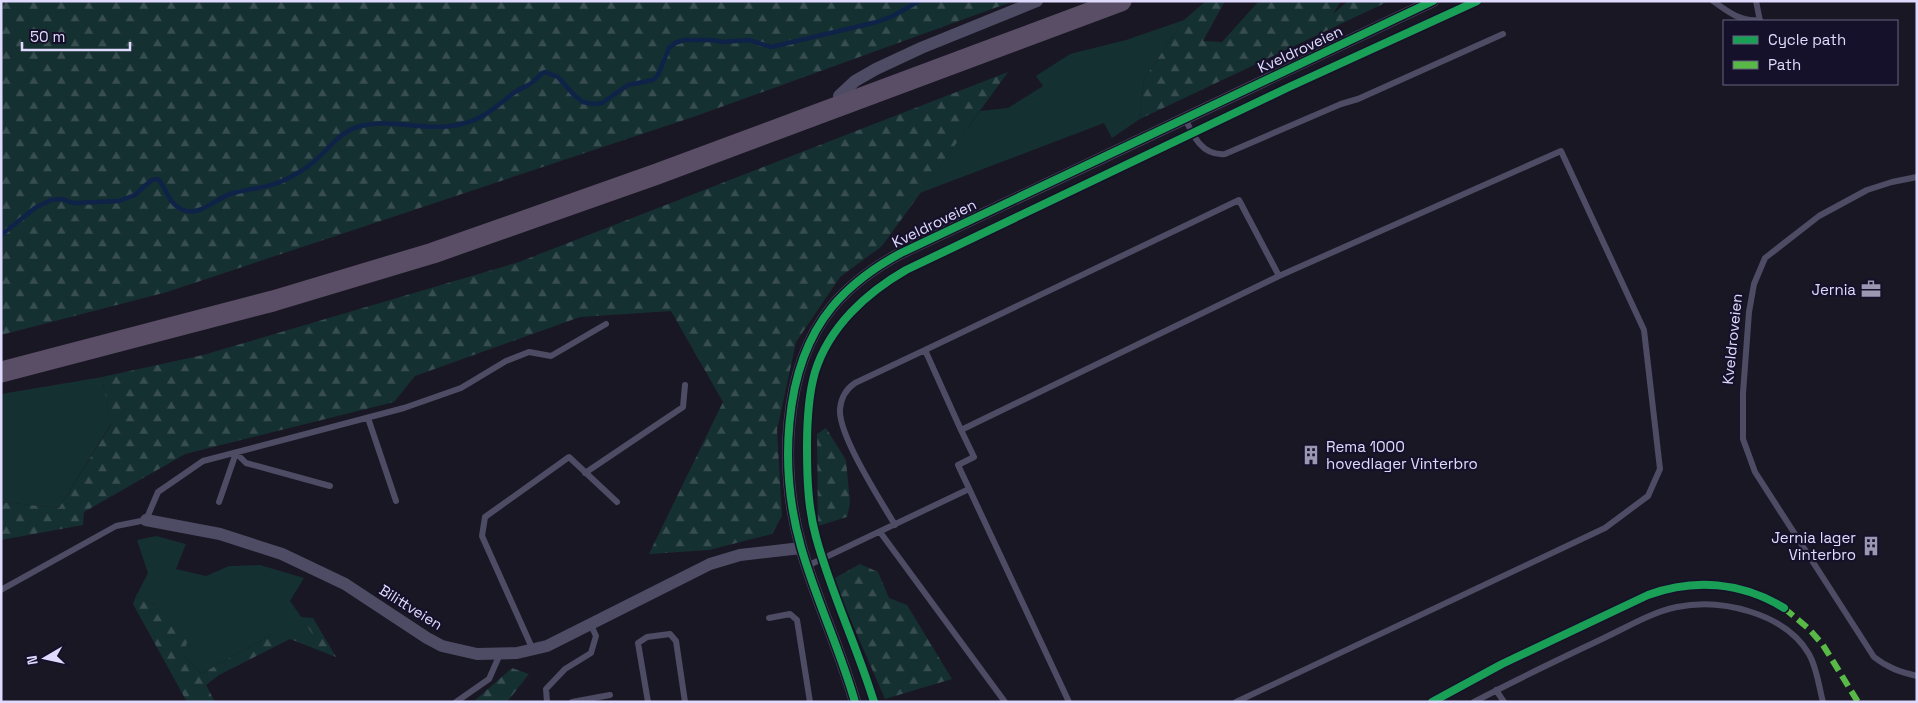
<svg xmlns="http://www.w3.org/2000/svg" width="1918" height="703" viewBox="0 0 1918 703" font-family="'Space Grotesk',sans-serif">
<defs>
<pattern id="forest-firs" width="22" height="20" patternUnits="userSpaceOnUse" patternTransform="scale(1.25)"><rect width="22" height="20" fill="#153031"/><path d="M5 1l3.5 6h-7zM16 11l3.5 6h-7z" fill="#374d50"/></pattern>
</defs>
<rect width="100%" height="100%" fill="#1a1724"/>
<path fill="#153031" d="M1184,20l-40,59 -4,40 -28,19 -8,-15 -184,70 60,-82 28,-3 35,-22 -7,-10 34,-22 56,-14z
M102,377l9,47 -52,84 -58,-6v-108z
M156,536l30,8 -10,25 30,7 23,-10 31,-1 44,13 -14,23 24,34h-43l-70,39 -18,-20 -18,-45 -29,-13 12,-23 -11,-33z"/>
<path fill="url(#forest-firs)" d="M1,1h1013l-318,115 -529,176 -166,43z
M1206,1h19l-22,40 19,1 37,-41h82l-8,13 15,-13h41l-249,118 4,-40 40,-59z
M1008,72l-126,174 -42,31 -44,65 -19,88 5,86 -10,18 -63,16 -60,4 74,-152 -52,-91 -91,6 -165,59 -21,26 -209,52 -101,58 -1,13 -82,15v-38l58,6 52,-83 -9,-48 101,-22 316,-93z
M826,428l20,32 4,43 -3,14 -29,9 -1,-92z
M860,564l18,8 11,26 18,7 45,74 -67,20 -52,-120z
M136,596l29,13 25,25 -7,20 18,20 70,-39h42l-12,-18 12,1 23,39 -46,-18 -71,36 -13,10 9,17h-28l-54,-98z
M512,668l17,6 -22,28h-34z"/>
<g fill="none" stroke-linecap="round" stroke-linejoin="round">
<path stroke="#0f2349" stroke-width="4.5" d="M1,235l34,-27 16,-8 11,-1 11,4 46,-2 16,-6 12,-11 5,-4 6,-1c9,9 9,23 23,30 5,3 12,3 18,1 12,-4 21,-13 34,-17 21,-5 42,-6 61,-18 10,-5 19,-12 27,-20 12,-11 20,-23 36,-28 31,-9 63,3 94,-1 28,-4 39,-14 60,-31 5,-5 13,-7 19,-11 6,-4 9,-9 15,-12l13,5 16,18 9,7 10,2 9,-1 26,-18 25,-5 5,-5 11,-27 6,-5 9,-3h28l10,2 27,-2 22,7 106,-25 16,-6 26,-15"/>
<path stroke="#4e4c65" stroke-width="6" d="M1713,1c15,11 28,21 47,19
M1756,1l4,20
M1185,118c8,18 17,38 40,36l116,-50 17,-5 145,-65
M1917,177l-25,5 -25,8 -48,26 -54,42 -11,26 -5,28 -6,81v46l12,33 119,185c14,11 26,15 43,19
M368,418l28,83
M961,430l-36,-80 314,-150 40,76
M585,473l98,-66 2,-22
M219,502l17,-49 10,10 84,23
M895,525c-14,-24 -57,-90 -55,-116 1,-11 6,-20 15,-26l70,-33
M880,532l125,170
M807,566l162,-77
M1,590l115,-64 30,-6 12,-28 45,-31 201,-53 57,-20 45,-27 23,-9 22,4 55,-32
M769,618l21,-4 7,6 13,82
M533,650l-51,-114 3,-19 84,-60 48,45
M1496,690l8,12
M456,702l33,-23 11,-25
M547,702l-1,-13 19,-20 26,-16 5,-17 -5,-11
M572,702l38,-7
M648,702l-10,-59 9,-6 23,-3 6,7 9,61
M1069,702l-111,-237 16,-8 -13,-27 318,-154 282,-125 83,179 16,139 -12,27 -43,32 -369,174
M1474,702c43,-23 86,-43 130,-64 23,-11 48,-26 73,-31 44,-9 108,6 132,47 8,14 10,33 14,48"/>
<path stroke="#4e4c65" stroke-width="12" d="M839,96l16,-15 21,-12 45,-21 116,-47
M146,520l74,14 62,20 63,30 82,54 15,8 35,8 40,-1 30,-7 163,-82 30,-9 61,-7
M855,702c-15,-53 -39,-102 -54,-155 -21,-74 -20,-178 31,-240 19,-23 43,-40 69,-54l532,-252"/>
<path stroke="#5a4d66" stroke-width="21" d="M1,372l272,-71 160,-48 224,-79 464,-173"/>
<path stroke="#58b947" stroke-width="6" stroke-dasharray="12 6" stroke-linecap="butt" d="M1784,608l25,21 14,16 35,57"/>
<defs>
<path id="cycleway" d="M855,702c-15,-53 -39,-102 -54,-155 -21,-74 -20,-178 31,-240 19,-23 43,-40 69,-54l532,-252
M874,702c-17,-56 -43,-109 -58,-165 -8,-29 -9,-59 -9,-90 0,-25 1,-51 8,-75 14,-45 51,-79 91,-102l383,-183 188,-86
M1432,702l70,-38 146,-69c46,-17 94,-13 136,13"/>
</defs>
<use href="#cycleway" stroke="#16112a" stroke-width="11"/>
<use href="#cycleway" stroke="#1a9f57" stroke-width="8"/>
</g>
<defs>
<symbol id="office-bare" viewBox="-9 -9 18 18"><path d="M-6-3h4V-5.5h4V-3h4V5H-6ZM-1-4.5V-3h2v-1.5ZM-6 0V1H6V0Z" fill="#9b96b2" stroke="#16112a" stroke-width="2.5" paint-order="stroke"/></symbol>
<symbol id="building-bare" viewBox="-9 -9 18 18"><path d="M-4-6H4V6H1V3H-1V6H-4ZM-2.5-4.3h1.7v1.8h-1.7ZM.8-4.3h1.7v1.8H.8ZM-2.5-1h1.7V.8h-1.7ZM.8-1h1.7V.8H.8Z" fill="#9b96b2" stroke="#16112a" stroke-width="2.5" paint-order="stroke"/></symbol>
</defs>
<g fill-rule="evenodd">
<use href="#office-bare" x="1857" y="275" width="28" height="28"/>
<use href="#building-bare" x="1297" y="441" width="28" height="28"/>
<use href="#building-bare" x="1857" y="532" width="28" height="28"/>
</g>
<g text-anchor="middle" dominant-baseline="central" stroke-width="4.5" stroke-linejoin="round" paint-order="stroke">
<g font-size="15" fill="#e0dbfe" stroke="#16112a">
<text transform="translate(1300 49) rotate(-25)">Kveldroveien</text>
<text transform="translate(934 223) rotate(-26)">Kveldroveien</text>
<text transform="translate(1732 339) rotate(-84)">Kveldroveien</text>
<text transform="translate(411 607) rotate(32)">Bilittveien</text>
</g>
<g font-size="15" fill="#e0dbfe" stroke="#16112a" text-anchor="end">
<text x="1856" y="289">Jernia</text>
<text x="1326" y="446" text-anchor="start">Rema 1000<tspan x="1326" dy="17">hovedlager Vinterbro</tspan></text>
<text x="1856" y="537">Jernia lager<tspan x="1856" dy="17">Vinterbro</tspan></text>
</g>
</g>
<rect width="1918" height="703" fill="none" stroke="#e0dbfe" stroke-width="5"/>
<rect x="1723" y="20" width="175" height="65" fill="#16112a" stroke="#67627f"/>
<rect x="1733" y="36" width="25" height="8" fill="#1a9f57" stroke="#67627f"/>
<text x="1768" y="45" font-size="15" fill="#e0dbfe">Cycle path</text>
<rect x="1733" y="61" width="25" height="8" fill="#58b947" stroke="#67627f"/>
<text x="1768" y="70" font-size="15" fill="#e0dbfe">Path</text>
<g transform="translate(45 658) rotate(261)" stroke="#16112a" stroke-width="4" paint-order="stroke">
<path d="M0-4L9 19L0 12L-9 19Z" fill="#e0dbfe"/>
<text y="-8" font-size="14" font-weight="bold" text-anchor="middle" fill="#e0dbfe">N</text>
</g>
<path d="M22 42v8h108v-8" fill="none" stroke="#e0dbfe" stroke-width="2.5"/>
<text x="30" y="42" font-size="15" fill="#e0dbfe" stroke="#16112a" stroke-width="4" paint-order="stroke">50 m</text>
</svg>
